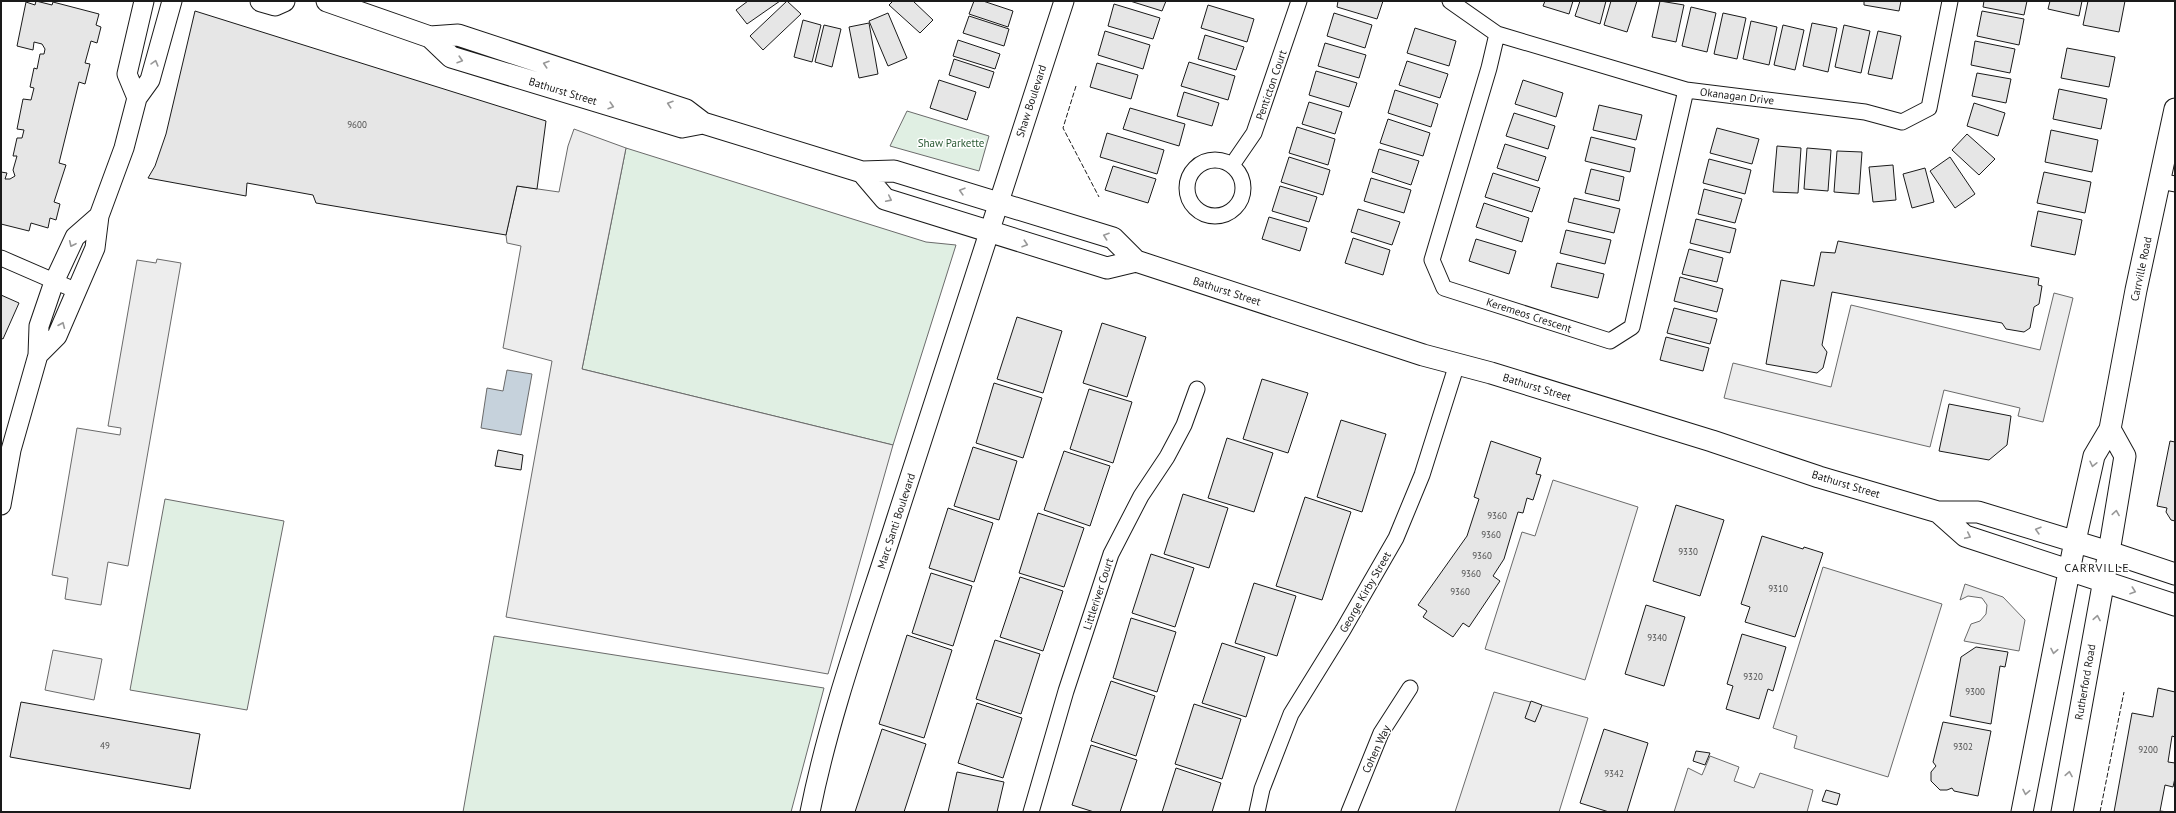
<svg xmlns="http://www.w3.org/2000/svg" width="2176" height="813" viewBox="0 0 2176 813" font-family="'PT Sans',sans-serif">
<rect width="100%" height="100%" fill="#fff"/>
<path fill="#e0efe3" stroke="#6a6a6a" d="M907,111l82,25 -10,35 -89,-25z
M626,148l300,94 30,3 -63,200 -311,-76z
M165,499l119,22 -37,189 -117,-20z
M494,636l330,52 -33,124h-328z"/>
<path fill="#ededed" stroke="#6a6a6a" d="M574,129l52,19 -44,221 311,76 -65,229 -322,-57 46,-256 -49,-13 18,-102 -14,-3 -1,-8 11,-49 42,6 9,-46z
M157,259l24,4 -53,303 -20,-4 -7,43 -36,-6 3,-21 -16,-3 25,-147 43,7 1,-7 -13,-2 29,-166 19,3z
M2054,293l19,5 -30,124 -25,-6 2,-8 -76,-18 -14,57 -206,-49 9,-35 98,24 20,-82 189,45z
M1553,480l85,27 -53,173 -100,-31 37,-117 13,4z
M1823,567l119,37 -54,173 -94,-29 3,-12 -24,-8z
M1965,584l38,13 22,23 -6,31 -55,-10 7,-17 9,-3 6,-7 1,-9 -5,-7 -14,-2 -8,4z
M53,650l49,9 -8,41 -49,-10z
M1494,692l94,26 -29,94h-104z
M1710,756l29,11 -5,14 20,7 6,-15 53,17 -6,22h-133l14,-44 14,7z"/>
<path fill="#c6d2dc" stroke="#6a6a6a" d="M507,370l25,4 -11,61 -40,-7 6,-40 16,3z"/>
<path fill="#e6e6e6" stroke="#1a1a1a" d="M36,1l16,4 1,-3 46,12 -3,11 5,2 -4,16 -6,-2 -6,22 5,1 -5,20 -6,-2 -20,81 7,2 -12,37 6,2 -4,16 -6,-2 -2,10 -17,-5 -2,8 -28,-7v-52l6,1 -2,6h5l5,-3 -2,-6 4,-14h-4l4,-18h5l2,-8 -7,-1 6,-30 8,1 3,-12 -4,-1 4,-19 3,1 3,-15h4l1,-5 -3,-5 -8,-2 -1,8 -16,-4 9,-44 9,3z
M748,1h32l-33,23 -11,-14z
M787,1l14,13 -38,36 -13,-14z
M893,1h20l20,19 -13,13 -31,-28z
M974,1h9l30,10 -5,16 -39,-13z
M1130,1h36l-4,10z
M1338,1h45l-6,18 -40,-12z
M1545,1h28l-4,13 -26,-8z
M1580,1h26l-6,23 -25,-8z
M1611,1h26l-10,31 -23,-7z
M1660,1l24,4 -8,37 -24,-5z
M1864,1h37l-2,10 -35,-6z
M1984,1h43l-3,14 -41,-8z
M2050,1h32l-3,15 -31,-7z
M2088,1h37l-6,31 -36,-7z
M1114,4l46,14 -7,21 -45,-13z
M1208,5l46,14 -7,23 -46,-14z
M1691,7l25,6 -9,39 -25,-6z
M195,11l351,110 -9,68 -20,-3 -11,49 -190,-32 -3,-8 -66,-12 -1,13 -98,-18 7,-12 11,-32z
M1982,11l42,8 -5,26 -42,-9z
M888,13l19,45 -19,8 -19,-45z
M1334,13l38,12 -7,23 -38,-12z
M1723,13l23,5 -9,41 -23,-5z
M969,16l40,13 -5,17 -41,-13z
M803,20l18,5 -9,37 -18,-5z
M1751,21l26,6 -8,38 -26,-6z
M869,23l9,51 -19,4 -10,-51z
M1812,23l25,5 -9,44 -25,-6z
M824,25l17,4 -9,38 -17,-5z
M1783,25l21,5 -9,40 -21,-5z
M1844,25l26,6 -9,42 -26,-6z
M1415,28l41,13 -7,25 -42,-13z
M1105,31l45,14 -7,24 -45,-14z
M1878,31l23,5 -9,43 -24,-5z
M1205,35l39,12 -8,23 -38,-11z
M958,40l42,14 -5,15 -42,-13z
M1975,41l40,8 -5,24 -39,-8z
M1325,43l41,12 -7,23 -41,-12z
M2067,48l48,9 -6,30 -48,-9z
M954,59l40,13 -5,16 -40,-13z
M1407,61l41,13 -8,24 -41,-13z
M1189,62l46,14 -7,24 -47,-14z
M1097,63l41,12 -7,24 -41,-12z
M1316,71l41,12 -8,24 -40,-12z
M1977,73l34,6 -5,24 -34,-7z
M939,80l37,12 -9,28 -37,-12z
M1523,80l40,13 -7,24 -41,-13z
M2059,89l48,10 -6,30 -48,-10z
M1395,90l43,14 -7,23 -43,-14z
M1184,92l35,11 -7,23 -35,-10z
M1309,102l33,10 -7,22 -33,-10z
M1974,103l31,10 -7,23 -31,-10z
M1599,105l43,10 -6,25 -43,-10z
M1130,108l55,16 -6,22 -56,-17z
M1514,113l41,13 -7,23 -42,-13z
M1388,119l42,14 -7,23 -43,-13z
M1297,127l38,12 -7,26 -39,-12z
M1717,128l42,11 -7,25 -42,-11z
M2051,130l47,10 -6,32 -47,-10z
M1107,133l57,17 -7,24 -57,-17z
M1967,134l28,25 -16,16 -27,-25z
M1591,137l44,11 -5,24 -45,-11z
M1505,144l41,13 -8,24 -41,-13z
M1777,146l24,2 -3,45 -25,-1z
M1807,148l24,2 -3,41 -24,-2z
M1379,149l40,12 -8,24 -39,-13z
M1837,151l25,1 -3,42 -25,-2z
M1289,157l41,13 -7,25 -42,-13z
M1950,157l25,37 -20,14 -25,-37z
M1709,159l42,11 -6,24 -42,-11z
M1893,165l3,35 -23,2 -4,-35z
M1113,166l43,13 -8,24 -43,-13z
M1925,168l9,34 -22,6 -9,-34z
M1591,169l33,8 -5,24 -34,-8z
M2044,172l47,10 -6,31 -48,-10z
M1493,173l47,15 -8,24 -47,-15z
M1371,178l40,12 -7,23 -40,-12z
M1280,186l37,11 -8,25 -37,-11z
M1704,189l38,10 -7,24 -37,-9z
M1574,198l46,11 -6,24 -46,-11z
M1484,203l45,15 -7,24 -46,-15z
M1358,209l42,13 -8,23 -41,-13z
M2038,211l44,9 -7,35 -44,-9z
M1269,217l38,11 -7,23 -38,-12z
M1696,219l40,10 -6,24 -40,-10z
M1566,230l45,10 -6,24 -45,-11z
M1353,238l37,12 -7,25 -38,-12z
M1476,239l40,12 -7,23 -40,-13z
M1838,241l201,37 -1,7 4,1 -3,18 -5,3 -4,21 -6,4 -18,-3 -4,-6 -170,-31 -10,53 5,7 -4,16 -6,5 -51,-9 15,-84 33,6 7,-34 14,1z
M1689,249l34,9 -6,24 -35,-8z
M1557,263l47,11 -6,24 -47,-11z
M1680,277l43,12 -6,23 -43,-11z
M1,295l18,8 -16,36 -2,-1z
M1674,308l43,11 -7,25 -43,-11z
M1017,317l45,14 -19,62 -46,-14z
M1102,323l44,14 -19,60 -44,-14z
M1666,337l43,11 -6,23 -43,-11z
M1262,379l46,14 -20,60 -45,-14z
M994,383l48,15 -19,60 -47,-15z
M1089,389l43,13 -19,61 -43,-14z
M1949,404l62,12 -4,29 -18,15 -50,-9z
M1341,420l45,14 -24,78 -45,-15z
M1227,438l46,15 -19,59 -46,-14z
M1491,441l50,17 -5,16 5,1 -8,25 -6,-2 -4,15 -5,-1 -14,47 -11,17 7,5 -31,46 -6,-4 -10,14 -30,-20 4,-6 -9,-6 49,-69 12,-37 -5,-2z
M2170,441l5,1v79l-4,-1 -5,-8 1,-4 -10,-2z
M973,447l44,14 -18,59 -45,-14z
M498,450l25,5 -2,15 -26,-4z
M1064,451l46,15 -20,60 -46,-16z
M1183,494l45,14 -19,60 -45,-14z
M1305,497l46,15 -29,88 -46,-14z
M1676,505l48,15 -24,76 -47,-15z
M948,508l45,15 -19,59 -45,-14z
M1038,513l46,15 -20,59 -45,-14z
M1762,536l41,13 1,-2 19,6 -28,84 -50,-15 5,-15 -9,-3z
M1151,554l43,14 -19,59 -43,-14z
M931,573l41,13 -19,60 -41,-13z
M1020,577l43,14 -20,60 -43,-14z
M1254,583l42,13 -19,60 -42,-13z
M1646,605l39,12 -21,69 -39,-12z
M1131,618l45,14 -19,60 -44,-14z
M1742,634l44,13 -13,44 -5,-2 -9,30 -33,-10 7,-23 -6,-2z
M907,635l45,15 -28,88 -45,-14z
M995,640l45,14 -19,60 -45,-15z
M1222,643l43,14 -19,60 -44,-14z
M1976,647l32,5 -3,15 -5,-1 -9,58 -41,-8 11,-59z
M1111,681l44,15 -19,60 -45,-15z
M2158,688l17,4v45l-3,-1 -4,26 7,1v15l-2,9 -8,-2 -5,26 8,1h-54l18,-99 21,4z
M1531,701l11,4 -7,17 -10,-4z
M21,702l179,32 -10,55 -180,-32z
M977,703l45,15 -19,60 -45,-15z
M1194,704l47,15 -19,60 -47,-15z
M1943,722l48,9 -13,65 -24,-5 -2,-3 -5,2h-7l-9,-9v-9l5,-6 -3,-4z
M882,729l44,15 -22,68h-49z
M1604,729l44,14 -21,69h-18l-29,-9z
M1091,745l46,15 -17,52h-26l-22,-7z
M1696,751l14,2 -5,12 -12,-4z
M1176,768l45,15 -9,29h-50z
M957,772l47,10 -7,30h-49z
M1826,790l14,4 -3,11 -15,-4z"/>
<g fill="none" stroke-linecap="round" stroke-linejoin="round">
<defs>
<path id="minor" d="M1450,1l47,33 189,56 179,22 37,10 27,-14 21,-107
M1497,34l-8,34 -57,192 12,28 166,53 22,-14 54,-237
M1187 188a28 28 0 1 1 56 0a28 28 0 1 1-56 0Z
M1232,165l22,-32 45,-132
M2159,181l16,3
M1,258l76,33
M1031,812l35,-121 45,-137 30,-58 26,-39 17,-32 13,-36
M1257,812l5,-23 29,-75 52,-84 53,-92 26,-63 35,-111
M1349,812l32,-79 29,-45"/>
<path id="tertiary" d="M137,98l-10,-24 17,-73
M38,355l19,-19 38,-88 4,-32 25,-68 13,-50 13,-18 22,-79
M1,505l10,-55 27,-95 1,-29 15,-44 21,-45 24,-21
M810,812c20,-100 56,-197 87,-295 55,-172 111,-344 167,-516"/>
<path id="secondary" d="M261,1l14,4 9,-4
M327,1l103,36 28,-2 228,75 17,13 159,49 32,-1 219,67 23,23 287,94 68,18 221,68 107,36 119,35h40l131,40 66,22
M430,37l21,20 231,70 21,-4
M862,172l23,27 222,69 29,-7
M1938,512l27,24 210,69
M2022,812l53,-271 19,-85 16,-27 26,-139 39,-181
M2062,812l47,-260 16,-96 -15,-27"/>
</defs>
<use href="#minor" stroke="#1a1a1a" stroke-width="17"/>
<use href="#tertiary" stroke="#1a1a1a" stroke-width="21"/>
<use href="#secondary" stroke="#1a1a1a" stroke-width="23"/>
<use href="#minor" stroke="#fff" stroke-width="15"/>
<use href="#tertiary" stroke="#fff" stroke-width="19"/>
<use href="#secondary" stroke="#fff" stroke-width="21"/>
<path stroke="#1a1a1a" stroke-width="1" stroke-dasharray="5 2" stroke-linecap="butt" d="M1076,86l-13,42 36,69
M2100,812l24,-120"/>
</g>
<defs><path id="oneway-chevron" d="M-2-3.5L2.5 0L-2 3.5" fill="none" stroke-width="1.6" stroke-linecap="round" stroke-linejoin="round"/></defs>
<g stroke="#989898">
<use href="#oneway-chevron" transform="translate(460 60) rotate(17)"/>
<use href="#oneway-chevron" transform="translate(155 63) rotate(-74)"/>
<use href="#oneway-chevron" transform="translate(546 64) rotate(-162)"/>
<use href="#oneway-chevron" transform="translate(670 104) rotate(-162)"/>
<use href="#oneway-chevron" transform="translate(611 106) rotate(17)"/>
<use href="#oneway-chevron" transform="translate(962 191) rotate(-164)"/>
<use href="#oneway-chevron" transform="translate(889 199) rotate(26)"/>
<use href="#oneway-chevron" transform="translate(1106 236) rotate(-161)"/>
<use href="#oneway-chevron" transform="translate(72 244) rotate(115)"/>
<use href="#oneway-chevron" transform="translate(1025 244) rotate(18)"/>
<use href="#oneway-chevron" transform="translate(62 325) rotate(-67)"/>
<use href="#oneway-chevron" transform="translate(2093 464) rotate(103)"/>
<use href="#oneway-chevron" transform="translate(2116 513) rotate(-81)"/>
<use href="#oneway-chevron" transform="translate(2038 530) rotate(-164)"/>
<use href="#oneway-chevron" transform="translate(1968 536) rotate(25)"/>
<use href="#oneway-chevron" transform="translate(2133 591) rotate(19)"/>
<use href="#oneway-chevron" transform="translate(2097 618) rotate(-80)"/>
<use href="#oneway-chevron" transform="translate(2054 651) rotate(101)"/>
<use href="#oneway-chevron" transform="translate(2069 774) rotate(-80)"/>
<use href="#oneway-chevron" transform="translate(2026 792) rotate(101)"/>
</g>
<g text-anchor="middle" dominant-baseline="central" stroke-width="3" stroke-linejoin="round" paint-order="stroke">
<g font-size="9" fill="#4d4d4d">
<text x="357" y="124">9600</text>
<text x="1497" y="515">9360</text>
<text x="1491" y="534">9360</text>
<text x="1688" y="551">9330</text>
<text x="1482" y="555">9360</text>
<text x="1471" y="573">9360</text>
<text x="1778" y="588">9310</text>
<text x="1460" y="591">9360</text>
<text x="1657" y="637">9340</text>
<text x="1753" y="676">9320</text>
<text x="1975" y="691">9300</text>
<text x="105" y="745">49</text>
<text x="1963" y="746">9302</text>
<text x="2148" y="749">9200</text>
<text x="1614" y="773">9342</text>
</g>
<g font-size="11" fill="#1a1a1a" stroke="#fff">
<text transform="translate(1271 85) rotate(-71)">Penticton Court</text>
<text transform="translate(563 91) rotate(17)">Bathurst Street</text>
<text transform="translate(1737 96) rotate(7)">Okanagan Drive</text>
<text transform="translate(1031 101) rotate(-72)">Shaw Boulevard</text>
<text transform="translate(2141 269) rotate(-78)">Carrville Road</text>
<text transform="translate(1227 291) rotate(18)">Bathurst Street</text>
<text transform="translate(1529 315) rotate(18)">Keremeos Crescent</text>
<text transform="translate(1537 387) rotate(17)">Bathurst Street</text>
<text transform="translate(1846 484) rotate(17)">Bathurst Street</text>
<text transform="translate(896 521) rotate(-72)">Marc Santi Boulevard</text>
<text transform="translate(1365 592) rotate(-60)">George Kirby Street</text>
<text transform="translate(1098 594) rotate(-72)">Littleriver Court</text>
<text transform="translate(2085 682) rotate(-80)">Rutherford Road</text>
<text transform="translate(1376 749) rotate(-65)">Cohen Way</text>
</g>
<g font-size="11" fill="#2b5a34" stroke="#fff">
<text x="951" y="143">Shaw Parkette</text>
</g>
<g font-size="12" letter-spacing="1" fill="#1a1a1a" stroke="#fff">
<text x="2097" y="567">CARRVILLE</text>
</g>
</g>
<rect width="2176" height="813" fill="none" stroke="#1a1a1a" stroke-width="4"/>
</svg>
